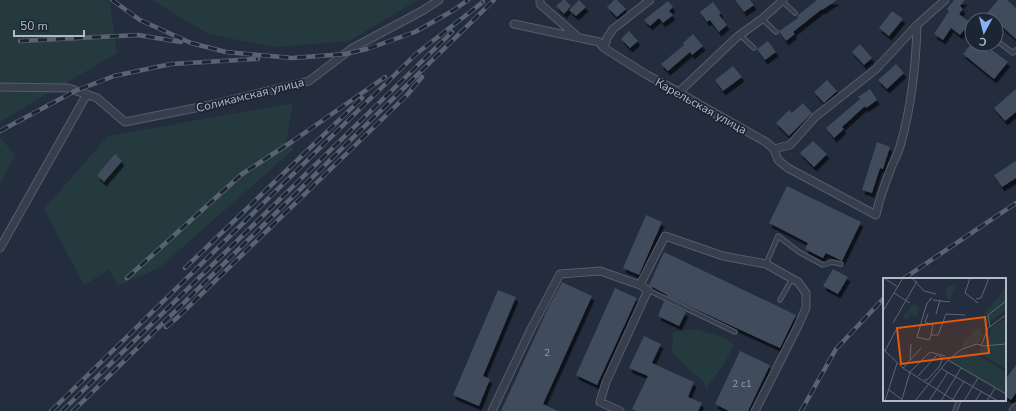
<svg xmlns="http://www.w3.org/2000/svg" width="1016" height="411" viewBox="0 0 1016 411" font-family="'Nunito Sans',sans-serif">
<defs>
<filter id="shadow"><feDropShadow dx="2.5" dy="4.5" stdDeviation="0" flood-color="#0009"/></filter>
</defs>
<rect width="100%" height="100%" fill="#232d3d"/>
<path fill="#253a3e" d="M0,0h107l3,3 7,50 -117,69z
M152,0h266l-69,41 -75,6 -66,-13z
M293,103l-7,40 8,6 -135,119 -41,18 -9,-16 -25,15 -40,-76 64,-73z
M0,137l15,18 -15,30z
M694,329l29,8 11,8 -9,17 -19,27 -3,-8 -15,-12 -16,-17 1,-20z"/>
<path fill="#3f4b5c" filter="url(#shadow)" d="M563,0h2l6,6 -7,8 -8,-8z
M579,0l7,7 -10,9 -7,-6z
M614,0h3l9,9 -9,8 -10,-10z
M735,0h15l4,5 -10,7z
M817,0h20l-15,10v-1l-29,23 2,2 -9,7 -7,-10 19,-13 -1,-2z
M954,0h11l-5,6 3,3 -4,5 13,10v13l-8,-7 -4,5 -9,-7 -8,12 -9,-6 15,-23 -2,-2z
M998,0h9l9,8v31l-29,-26z
M668,1l5,6 -4,4 4,4 -10,8 -4,-5 -9,8 -6,-6z
M713,2l8,11 -2,2 8,10 -8,7 -9,-12 -3,2 -7,-10z
M892,11l11,8 -14,17 -10,-8z
M629,31l9,10 -8,7 -9,-9z
M693,34l10,12 -11,9 -2,-3 -22,19 -7,-7 23,-19 -1,-2z
M768,41l8,11 -11,8 -8,-11z
M860,44l12,14 -8,7 -12,-13z
M971,44h8l10,8 2,-3 17,13 -14,17 -31,-25z
M896,64l8,9 -17,16 -9,-9z
M733,66l9,11 -19,14 -8,-11z
M827,80l10,11 -13,12 -10,-11z
M870,89l7,11 -11,8 -1,-2 -23,21 2,2 -10,9 -8,-10 34,-29 -2,-2z
M1016,89v23l-11,9 -11,-13z
M803,103l9,10 -23,23 -13,-13 13,-13 3,3z
M813,141l14,13 -13,13 -14,-14z
M877,142l13,5 -7,22 -3,-1 -8,25 -10,-3z
M115,154l7,7 -18,21 -7,-7z
M1016,161v17l-14,9 -8,-12z
M787,186l74,36 -19,39 -16,-8 -3,5 -18,-9 3,-6 -39,-20z
M646,215l16,7 -23,53 -16,-7z
M664,252l132,63 -16,33 -113,-52v-1l-18,-10z
M833,269l15,8 -10,17 -15,-8z
M562,282l30,14 -49,108 15,7h-57l48,-105z
M615,288l22,10 -40,87 -21,-10z
M498,290l18,7 -33,79 7,3 -11,27 -26,-11z
M664,301l22,11 -7,14 -21,-10z
M644,336l17,8 -9,19 42,19 -6,15 14,6 -4,8h-62l-4,-2 16,-33 -19,-8z
M740,351l30,14 -22,46h-19l-14,-7z
M1016,365v28l-5,7 -6,-4v-16z"/>
<g fill="none" stroke-linecap="round" stroke-linejoin="round">
<defs>
<path id="lane" d="M782,1l13,12
M762,19l14,13
M996,32l4,-4
M740,35l14,13
M996,40l17,13 3,-3
M766,264l12,-28 21,16 24,13 9,-3 9,2
M648,290l87,42
M780,300l12,-21
M955,411l4,-11"/>
<path id="street" d="M540,0v4l39,34
M514,24l85,18 5,6 43,27 32,17 23,14 64,36 8,7 4,11 10,8 88,47c3,-16 9,-31 15,-47 3,-8 8,-16 10,-25 10,-36 15,-81 16,-118
M604,48l3,-10 6,-9 37,-29
M0,87l68,1 29,10 28,24 90,-18 94,-23 42,-32 71,-38 17,-11
M679,92l58,-55 25,-18 21,-19
M774,149l16,-4 25,-28 61,-48 41,-44 28,-25
M0,248l87,-154
M492,411l39,-82 29,-55 40,-3 40,14 25,-49 58,20 43,8 32,18 8,11v15l-8,18 -43,85
M620,411l-20,-9 6,-20 42,-92 -8,-5
M1013,411l3,-4"/>
</defs>
<use href="#lane" stroke="#555d6b" stroke-width="5.5"/>
<use href="#street" stroke="#555d6b" stroke-width="9"/>
<use href="#lane" stroke="#373f4d" stroke-width="3.5"/>
<use href="#street" stroke="#373f4d" stroke-width="7"/>
<defs>
<path id="rail" d="M112,0l28,20 51,23 35,9 66,6 53,-4 22,-5 48,-17 39,-22 14,-10
M20,41l118,-6 43,7
M0,131l75,-40 39,-15 57,-12 87,-5
M185,268l177,-170
M127,278l115,-104 51,-33 92,-64
M903,279l113,-76
M166,327l12,-10 229,-222 15,-18
M51,411l365,-357 67,-52
M62,411l390,-379
M73,411l421,-411
M801,411l35,-62 48,-51"/>
</defs>
<use href="#rail" stroke="#596374" stroke-width="4.5"/>
<use href="#rail" stroke="#1c2532" stroke-width="3" stroke-dasharray="9" stroke-linecap="butt"/>
</g>
<g text-anchor="middle" dominant-baseline="central" stroke-width="3.5" stroke-linejoin="round" paint-order="stroke">
<g font-size="10" fill="#969ead">
<text x="547" y="353">2</text>
<text x="742" y="384">2 с1</text>
</g>
<g font-size="12" fill="#b3bac8" stroke="#1c2532">
<text transform="translate(250 95) rotate(-14)">Соликамская улица</text>
<text transform="translate(701 106) rotate(29)">Карельская улица</text>
</g>
</g>
<g transform="translate(883 278)">
<rect width="123" height="123" fill="#232d3d"/>
<path d="M66,8h6l-5,13h-2l-3,-7zM123,9v23l-19,14 -3,-10zM30,26l7,4 -3,7 -3,2 -2,-3 -6,6 -3,-4zM123,40v51l-26,-15 -1,-4 10,-8 -2,-2 4,-12zM93,51h3l4,6 -4,7 -16,5 -1,-4zM82,74l16,5 25,15v22l-57,-33z" fill="#253a3e"/>
<path fill="none" stroke="#5d6575" stroke-width="1" d="M1,0l14,9M29,0l12,13 12,3M87,0l-5,15 13,10M11,15l16,10M93,21l5,-1 8,-20M46,22l3,-2 -5,5 -10,34 12,3 2,-5h7l8,-21 19,1M50,22l17,2M0,33l20,-33M45,36l-3,8 8,3 -2,10M53,36l4,-14M10,45l24,-42M107,49l-2,-12 18,-14M98,68l7,-18 18,-13M0,71l20,19 52,33M2,73l12,-23M27,81l1,-15M65,82l58,34M20,90l18,-20M59,91l56,32M35,98l19,-21M41,102h3l12,-13 4,-9 -4,-2M6,112l15,11M19,121l8,-27 20,-20 15,4M2,123l12,-38M32,123l33,-41 14,-11 15,-5 6,2 23,-2M46,123l19,-29M58,123l20,-33M69,123l12,-20M81,123l14,-23M92,123l7,-10M104,123l8,-13"/>
<path fill="#e8590c" fill-opacity="0.15" stroke="#e8590c" stroke-width="2" d="M102,39l4,36 -88,11 -4,-36z"/>
<rect width="123" height="123" fill="none" stroke="#b3bac8" stroke-width="2"/>
</g>
<g transform="translate(984 32) rotate(187)"><circle r="19" fill="#1c2532" stroke="#58616e"/>
<path d="M0-3L7 15L0 10L-7 15Z" fill="#87b0f9"/>
<text y="-6" font-size="11" font-weight="bold" text-anchor="middle" fill="#b3bac8">С</text>
</g>
<path d="M14 30v6h70v-6" fill="none" stroke="#b3bac8" stroke-width="2"/>
<text x="20" y="30" font-size="12" fill="#b3bac8" stroke="#1c2532" stroke-width="3" paint-order="stroke">50 m</text>
</svg>
